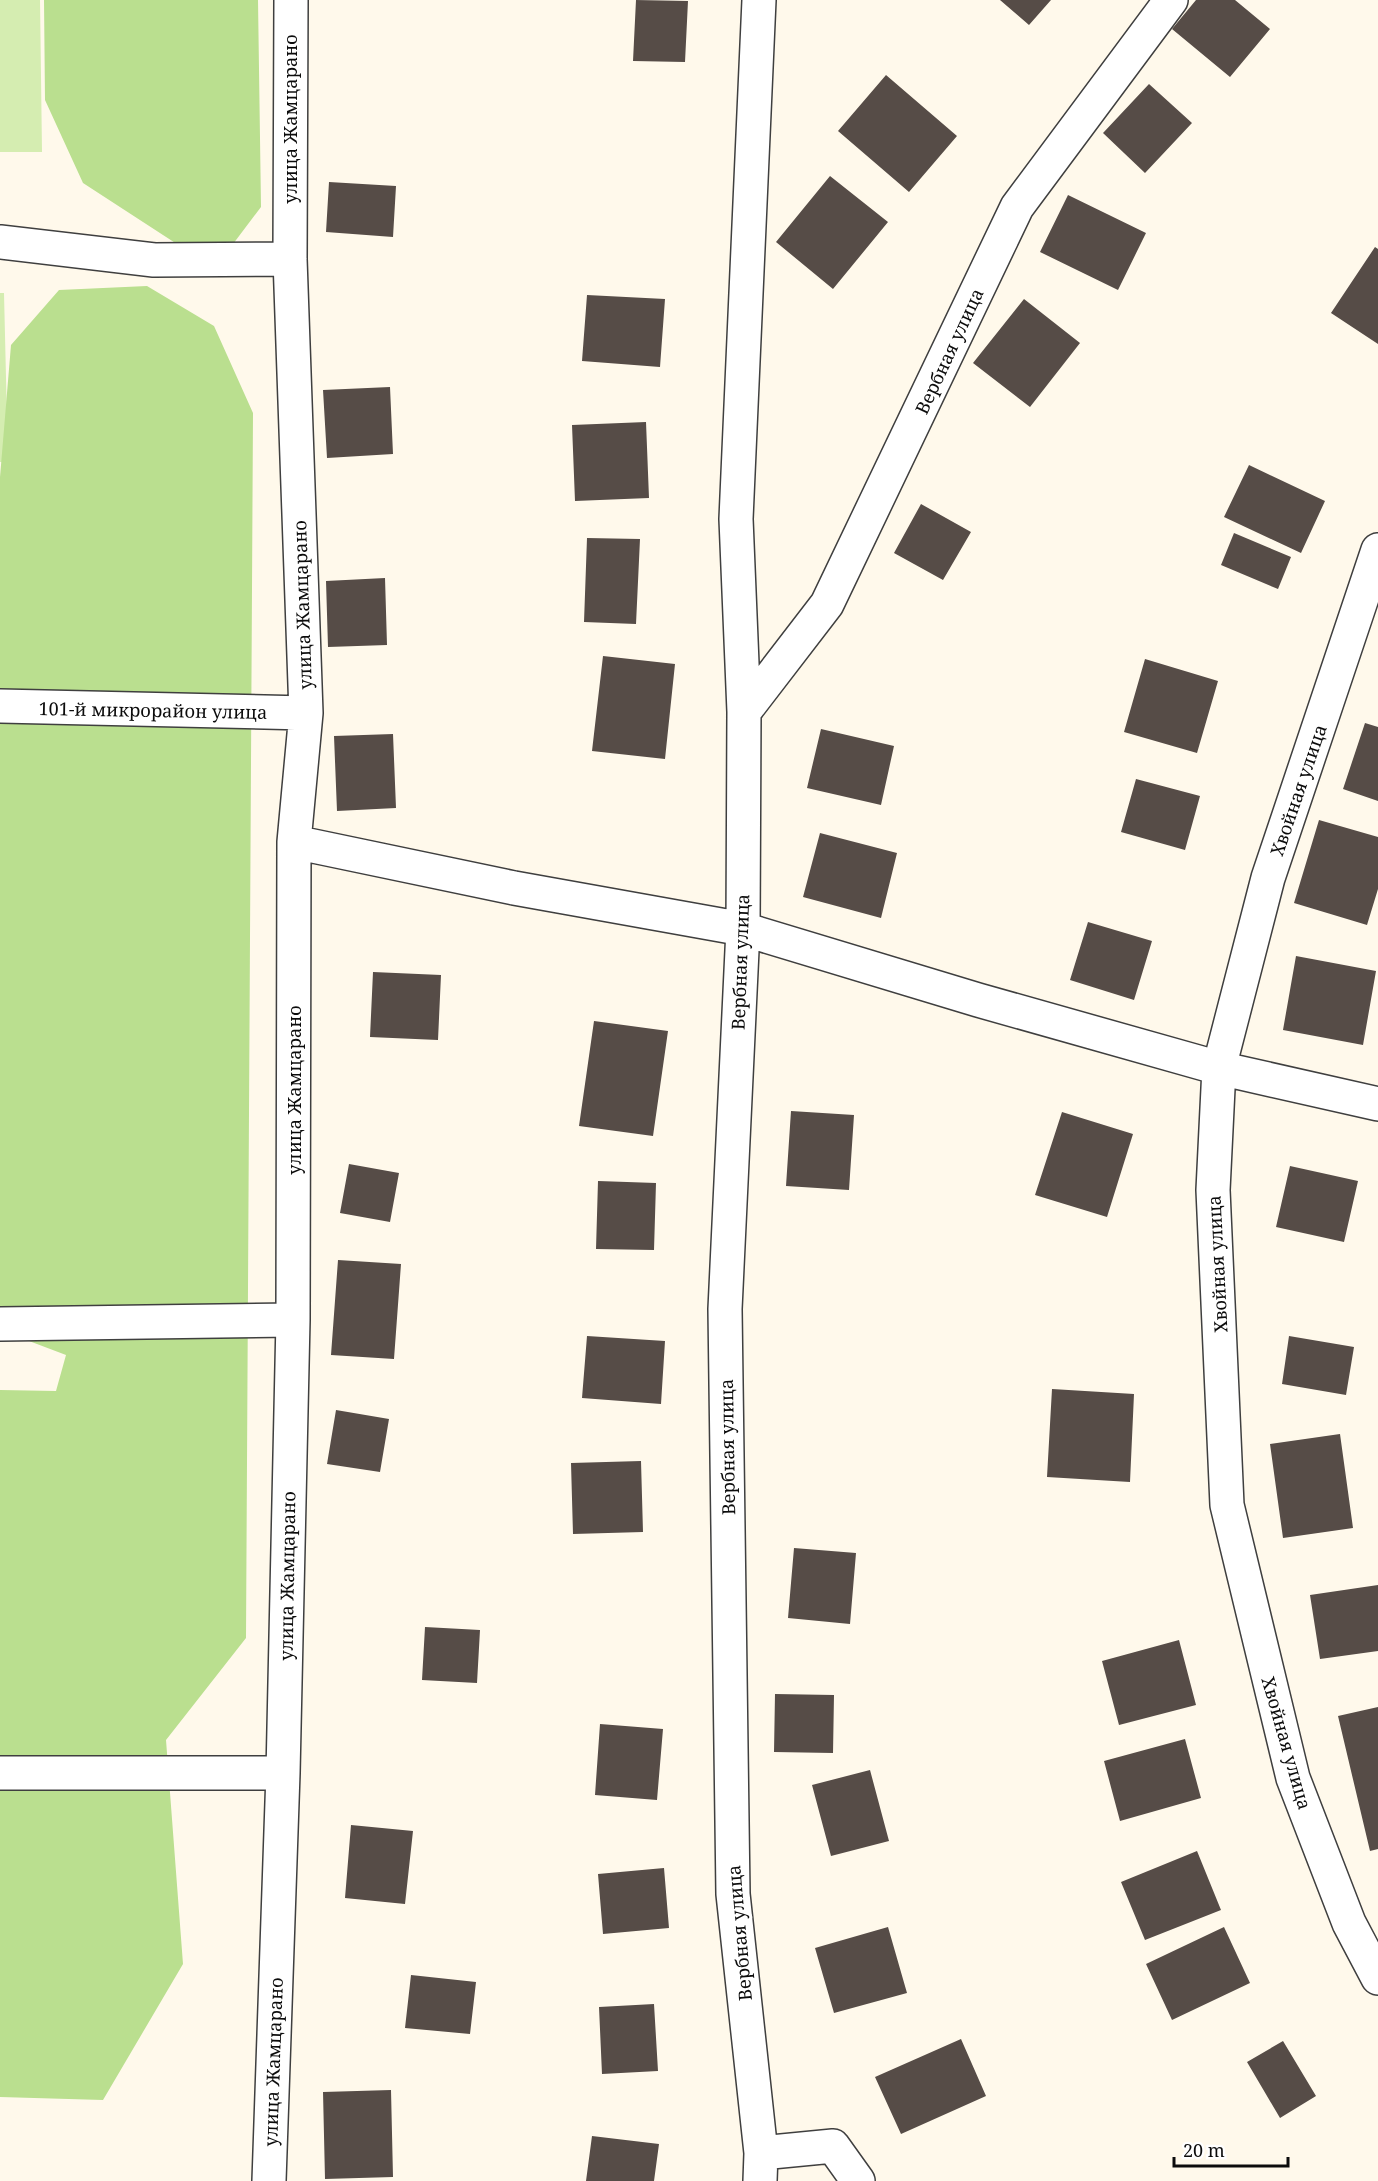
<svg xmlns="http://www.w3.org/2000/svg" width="1378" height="2181" viewBox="0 0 1378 2181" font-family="'Noto Serif',serif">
<rect width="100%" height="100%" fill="#fff9eb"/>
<path fill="#d5edb1" d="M0,0h40l2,152h-42z
M0,293h4l4,169h-8z"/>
<path fill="#badf8f" d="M44,0h214l3,207 -31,41h-47l-100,-65 -38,-83z
M147,286l67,40 39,87 -7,1225 -80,102 17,224 -80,136 -103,-3v-707l56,1 10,-36 -66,-25v-853l11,-132 48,-55z"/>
<path fill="#564c47" d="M636,0l52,1 -3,61 -52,-1z
M1000,0h51l-22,25z
M1196,0h39l35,29 -40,48 -58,-48z
M886,75l71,61 -48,56 -71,-61z
M1149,84l43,39 -47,50 -42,-40z
M830,176l58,46 -55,67 -57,-47z
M329,182l67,4 -3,51 -67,-5z
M1068,195l78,38 -28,57 -78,-38z
M1375,247l3,2v95l-47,-31z
M587,295l78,4 -5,68 -78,-6z
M1024,299l56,44 -50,64 -57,-44z
M390,387l3,67 -66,4 -4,-68z
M646,422l3,76 -74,3 -3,-76z
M1249,465l76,36 -24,52 -77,-36z
M921,504l50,28 -28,48 -49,-27z
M1234,533l57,24 -13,32 -57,-24z
M587,538l53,1 -4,85 -52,-2z
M385,578l2,67 -59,2 -2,-66z
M603,656l72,8 -10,95 -73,-8z
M1145,659l73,22 -21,72 -73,-21z
M1365,723l13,4v74l-35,-12z
M821,729l73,17 -13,59 -74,-17z
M393,734l3,74 -59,3 -3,-75z
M1136,779l64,17 -15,54 -64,-18z
M1319,820l59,17v52l-11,36 -73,-22z
M820,833l77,20 -16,65 -78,-21z
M1088,922l64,19 -18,59 -64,-20z
M1296,956l80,15 -13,74 -80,-15z
M373,972l68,3 -3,65 -68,-3z
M594,1021l74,10 -15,105 -74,-10z
M791,1111l63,4 -5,75 -63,-4z
M1062,1112l71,22 -26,83 -72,-22z
M349,1164l50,9 -9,49 -50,-9z
M1290,1166l68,15 -14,61 -68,-15z
M598,1181l58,2 -2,67 -58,-1z
M338,1260l63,4 -7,95 -63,-4z
M587,1336l78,5 -4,63 -79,-6z
M1289,1336l65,11 -8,48 -64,-11z
M1052,1389l82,5 -4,88 -83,-5z
M336,1410l53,9 -9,53 -53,-8z
M1340,1434l13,94 -70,10 -13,-94z
M641,1461l2,71 -70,2 -2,-71z
M794,1548l62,5 -6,71 -62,-6z
M1378,1585v66l-58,8 -10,-64z
M425,1627l55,3 -3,53 -55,-3z
M1179,1640l17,65 -77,20 -17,-64z
M775,1694l59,1 -1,58 -59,-1z
M1378,1707v142l-8,2 -32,-135z
M600,1724l63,5 -6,71 -62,-5z
M1185,1739l16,59 -81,23 -16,-60z
M870,1770l19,71 -58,15 -19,-71z
M351,1825l62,6 -8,73 -60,-6z
M1197,1851l24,59 -76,30 -24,-58z
M664,1868l5,60 -66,6 -5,-60z
M888,1927l19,66 -73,20 -19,-65z
M1224,1927l26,56 -78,37 -26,-56z
M411,1975l65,7 -6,52 -65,-6z
M654,2004l4,67 -56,3 -3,-67z
M961,2039l25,57 -85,38 -26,-57z
M1283,2041l33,55 -36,22 -33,-56z
M391,2090l2,87 -68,2 -2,-87z
M592,2136l67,8 -5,37h-68z"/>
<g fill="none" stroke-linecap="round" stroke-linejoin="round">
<defs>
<path id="minor" d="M0,242l154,18 136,-1
M1378,550l-110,328 -49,190 -6,122 14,315 66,273 56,145 29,55
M0,706l306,7
M744,712l-8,-193 23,-519
M294,842l220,46 229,41 235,71 241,68 159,36
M0,1324l293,-4
M0,1773h283
M761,2153l72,-7 25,35
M269,2181l14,-408 10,-453 1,-478 12,-129 -16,-454 1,-259
M760,2181l1,-28 -28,-259 -8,-585 18,-380 1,-217 83,-108 190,-397 154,-207"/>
</defs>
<use href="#minor" stroke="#3f3f3f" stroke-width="36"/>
<use href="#minor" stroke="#fff" stroke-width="33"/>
</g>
<g text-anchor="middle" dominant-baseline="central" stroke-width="6" stroke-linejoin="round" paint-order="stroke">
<g font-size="18" fill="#0c0c0c" stroke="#fff">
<text transform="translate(290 119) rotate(-90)">улица Жамцарано</text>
<text transform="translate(949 351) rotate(-65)">Вербная улица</text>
<text transform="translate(302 605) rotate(-92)">улица Жамцарано</text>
<text transform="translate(153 710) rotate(1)">101-й микрорайон улица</text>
<text transform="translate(1298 790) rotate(-71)">Хвойная улица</text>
<text transform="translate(740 962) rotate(-88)">Вербная улица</text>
<text transform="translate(294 1090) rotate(-90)">улица Жамцарано</text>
<text transform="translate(1217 1264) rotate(-93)">Хвойная улица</text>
<text transform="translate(727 1447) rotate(-91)">Вербная улица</text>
<text transform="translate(287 1576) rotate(-89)">улица Жамцарано</text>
<text transform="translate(1287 1743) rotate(74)">Хвойная улица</text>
<text transform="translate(739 1933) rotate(-95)">Вербная улица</text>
<text transform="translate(273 2062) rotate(-88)">улица Жамцарано</text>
</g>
</g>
<path d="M1174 2157v9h114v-9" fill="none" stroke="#0c0c0c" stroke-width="3"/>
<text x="1183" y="2157" font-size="18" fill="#0c0c0c" stroke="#ffffff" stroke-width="4.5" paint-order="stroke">20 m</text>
</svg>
